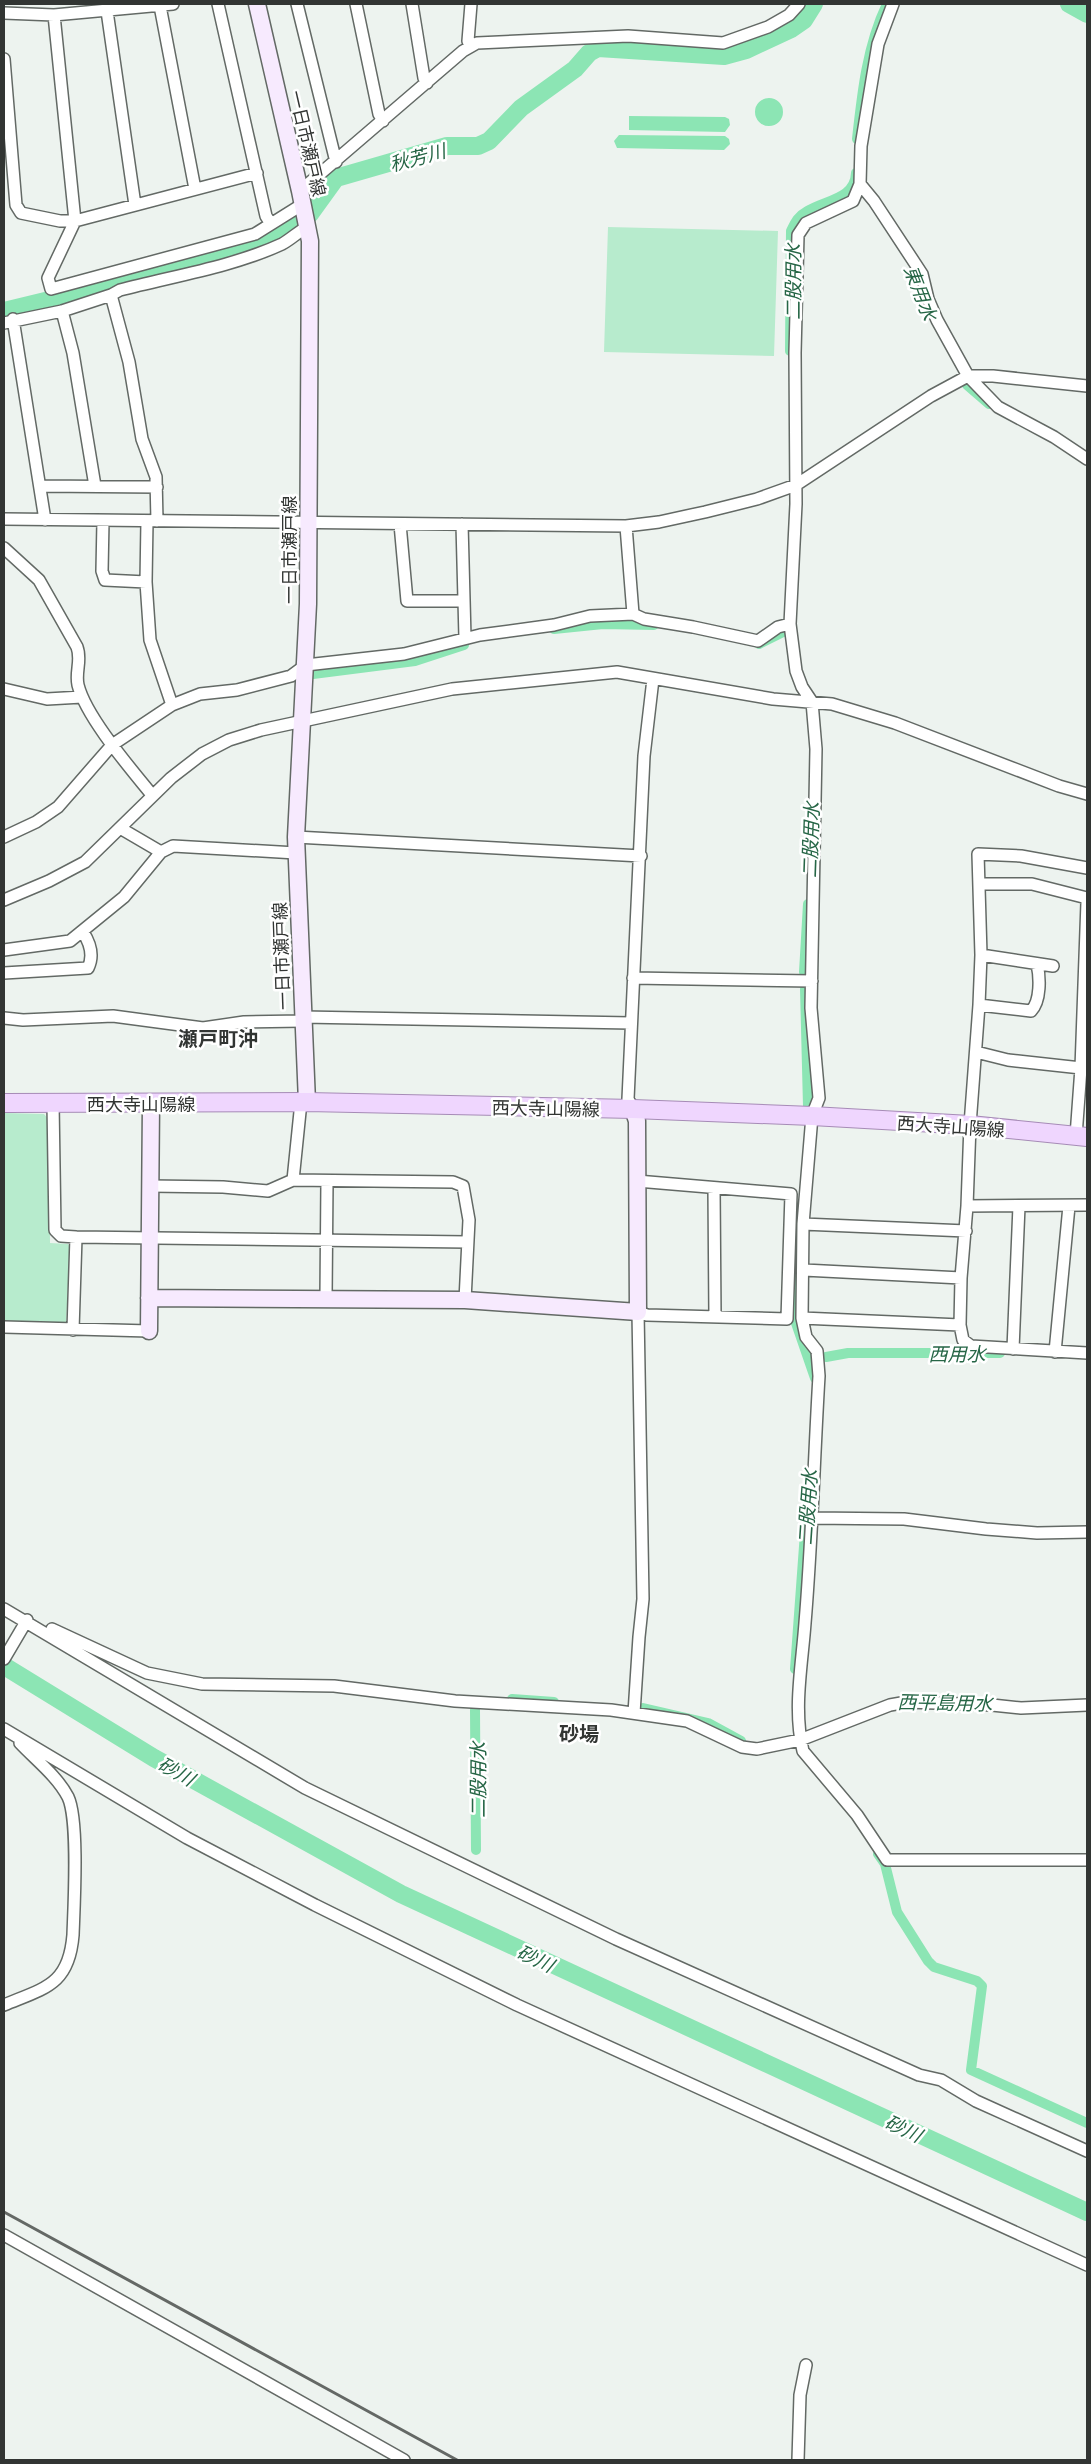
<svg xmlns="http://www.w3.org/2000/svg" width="1091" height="2464" viewBox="0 0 1091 2464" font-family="Georgia,'Noto Sans JP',serif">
<rect width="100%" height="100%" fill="#edf3ef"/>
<path fill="#b7ebcd" d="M608,227l170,4 -4,125 -170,-4z
M4,1113l40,1 5,6 1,123 18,1 2,3 -4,76 -3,2 -59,-2z"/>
<path fill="#8ce5b4" d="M755 112a14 14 0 1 1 28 0a14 14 0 1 1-28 0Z
M629,116l96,1 4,2 1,6 -5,7 -96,-2z
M619,135l106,1 4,3 1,5 -6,6 -107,-2 -3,-7z"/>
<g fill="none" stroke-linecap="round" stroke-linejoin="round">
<path stroke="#8ce5b4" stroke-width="10" d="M857,139c5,-46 10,-93 30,-135
M790,351l1,-120c4,-8 7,-15 15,-19 18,-12 49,-12 50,-39
M967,385l22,19
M554,629l49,-5 51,1
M759,644l28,-14
M313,674l102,-13 49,-16
M804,972l4,-68
M805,989l3,117
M798,1246l-2,77 19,55
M826,1357l22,-4h152
M795,1669l11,-150
M512,1699l42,3
M643,1708l65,15 33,18
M475,1710l1,140
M878,1854l7,10 12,48 31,49 6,6 43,14 5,5 -11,84 116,53"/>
<path stroke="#8ce5b4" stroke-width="18" d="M1069,4l18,10
M4,311l161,-39 99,-30 46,-28 26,-36 111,-32h31l11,-5 32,-33 54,-39 14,-16 9,-5 126,8 22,-6 45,-21 13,-9 10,-16
M4,1666l150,92 247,136 686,318"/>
<defs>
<path id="street" d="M218,4l48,212 5,8
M297,4l39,158
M356,4l23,110 4,7
M412,4l12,74 3,5
M893,4l-15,40 -17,102 -1,38 -7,17 -47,22 -8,12 -3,118 1,151 -6,120 6,47 6,16 10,15 4,47 -5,259 8,90 -7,18 -9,108 -1,94 4,19 11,14 2,25c-5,82 -7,165 -14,247 -3,42 -12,86 -2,128l54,64 30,45h200
M160,6l35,183
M107,11l28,194
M4,13l50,2 119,-11
M54,15l21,206 -27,57 3,11 204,-55 48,-30
M470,46l-2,-5 3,-37
M4,59l12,146 5,8 39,8h15l182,-48
M860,184l14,17 48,73 6,25 9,21 31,56 30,31 56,30 33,22
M300,191l163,-140 14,-8 151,-7 95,7 45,-16 21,-12 10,-11
M111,295l9,-5c53,-14 112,-23 162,-46 9,-5 16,-12 25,-17
M62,311l11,42 22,133
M13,319l32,201
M4,323l58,-12 49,-16 18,67 13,77 14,38 1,44
M41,486l116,1
M4,519l622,7 33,-4 46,-10 52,-13 39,-14 135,-89 37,-20h25l94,10
M103,521l-1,50 3,9 41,2
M147,521l-1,61 4,58 22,65
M400,524l7,77h57
M462,524l3,114
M626,526l7,88
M4,548l35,32 38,67c5,13 -2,25 1,38 8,32 53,84 74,110
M4,689l43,10 35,-2
M120,828l41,24
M4,837l32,-15 22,-15 54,-62 60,-40 28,-11 37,-4 54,-14 15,-11 98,-11 76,-19 74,-10 36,-9 43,-2 11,5 49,8 65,14 20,-14 12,-3
M296,837l345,19
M1087,868l-66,-12 -43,-2 3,101 -2,50 -9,120 -3,81 -6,72 -1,47 3,15 8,6 116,7
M979,884h53l55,14
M4,900l45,-19 36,-19 86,-84 31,-24 27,-14 32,-10 191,-41 165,-17 156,27 59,5 63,19 164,63 28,8
M4,950l66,-9 54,-44 37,-45 12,-6 123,7
M981,955l72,11
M4,973l84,-5c6,-12 2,-25 -5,-36
M633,978l179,3
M979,1005l52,6c10,-10 9,-34 6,-47
M303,1017l328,6
M4,1018l19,2 90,-4 90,12 41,-6 59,-1
M976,1052l32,8 73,8
M53,1103l2,127 6,6 15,1 -3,93
M633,1109l-5,-10 16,-343 9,-77
M1076,1136l5,-68 6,-166
M293,1180l8,-78
M150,1186l73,1 45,4 25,-11 160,2 10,4 6,34 -4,80
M714,1188l1,129
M967,1206l120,-1
M803,1224l163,7
M76,1237l391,5
M804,1270l157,8
M326,1297l1,-116
M802,1318l158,7
M4,1327l145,4
M1013,1349l6,-143
M1055,1352l14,-146
M811,1518l93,1 82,10 51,4 50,-1
M4,1609l301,179 311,151 303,136 22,5 35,21 111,50
M52,1629l95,44 55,11 132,2 121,15 156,9 76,11 55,26 15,2 43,-9 90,-35 17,-3 85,3 29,3 66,-3
M4,1659l23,-39
M634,1713l5,-76 4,-38 -5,-287 9,3 140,4 4,-125 -154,-13
M4,1729l183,109 128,67 202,100 570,260
M4,2005c41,-17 65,-20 69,-70 1,-29 6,-115 -5,-138 -11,-21 -32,-37 -48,-54
M4,2235l400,225
M798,2460l2,-65 6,-30"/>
<path id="secondary" d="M257,4l43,187 10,50 -2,363 -12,233 11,265
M149,1298l316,2 173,12 -1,-191 -4,-12
M149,1331l2,-228"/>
<path id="primary" d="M4,1103l303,-1 326,7 179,7 158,9 117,12"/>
</defs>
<use href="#street" stroke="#636965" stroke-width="14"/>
<use href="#secondary" stroke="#636965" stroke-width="19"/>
<use href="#primary" stroke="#a68bb6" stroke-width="20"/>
<use href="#street" stroke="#fff" stroke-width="11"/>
<use href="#secondary" stroke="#f7eafe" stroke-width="16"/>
<use href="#primary" stroke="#efd6fe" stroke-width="18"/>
<path stroke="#646865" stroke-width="3" d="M4,2212l453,248"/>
</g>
<g text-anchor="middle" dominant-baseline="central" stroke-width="5" stroke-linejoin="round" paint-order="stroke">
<g font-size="18" fill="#323533" stroke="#fff">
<text transform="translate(309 143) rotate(77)">一日市瀬戸線</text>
<text transform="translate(288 550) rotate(-90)">一日市瀬戸線</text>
<text transform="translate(280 956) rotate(-92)">一日市瀬戸線</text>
<text x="141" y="1103">西大寺山陽線</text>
<text transform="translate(546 1107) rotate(1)">西大寺山陽線</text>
<text transform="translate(951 1125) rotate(4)">西大寺山陽線</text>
</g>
<g font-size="19" font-style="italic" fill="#266646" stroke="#fff">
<text transform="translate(417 156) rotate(-15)">秋芳川</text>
<text transform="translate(791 282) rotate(-90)">二股用水</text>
<text transform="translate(922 292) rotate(69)">東用水</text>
<text transform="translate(809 840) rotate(-88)">二股用水</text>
<text x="957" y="1352">西用水</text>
<text transform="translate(806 1507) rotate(-86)">二股用水</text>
<text transform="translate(945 1701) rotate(1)">西平島用水</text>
<text transform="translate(177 1770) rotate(29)">砂川</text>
<text transform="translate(476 1780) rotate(-90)">二股用水</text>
<text transform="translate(536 1957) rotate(25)">砂川</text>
<text transform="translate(904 2127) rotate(25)">砂川</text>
</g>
<g font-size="20" font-weight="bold" fill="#323533" stroke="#fff">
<text x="218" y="1037">瀬戸町沖</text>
<text x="579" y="1732">砂場</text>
</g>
</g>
<rect width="1091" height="2464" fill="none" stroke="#323533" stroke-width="10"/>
</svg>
